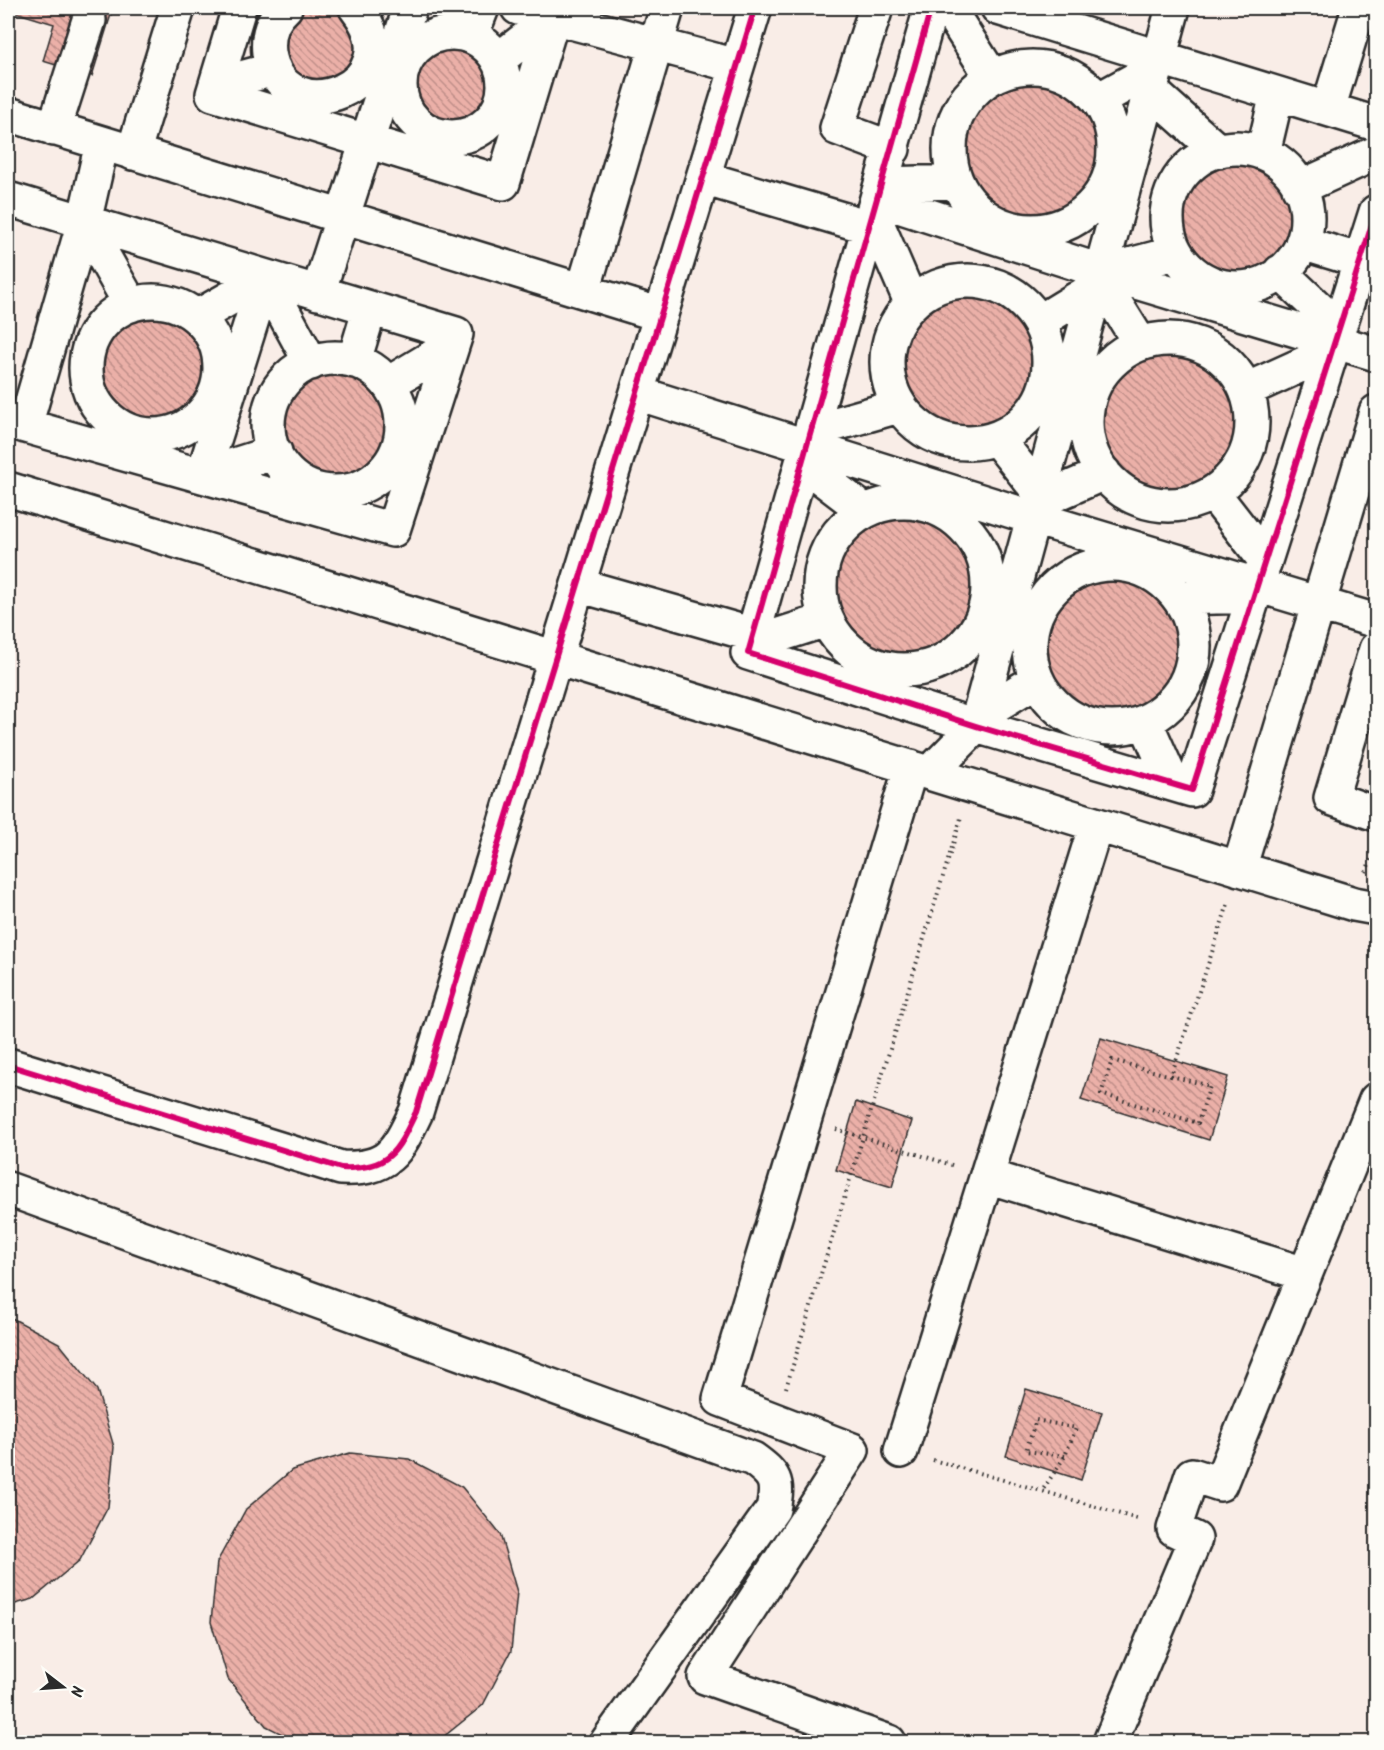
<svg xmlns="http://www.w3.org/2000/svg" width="1384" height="1750" viewBox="0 0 1384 1750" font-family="Kalam,sans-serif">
<defs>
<pattern id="building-back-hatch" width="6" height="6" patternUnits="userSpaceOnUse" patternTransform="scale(1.5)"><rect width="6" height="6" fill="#ebb0a8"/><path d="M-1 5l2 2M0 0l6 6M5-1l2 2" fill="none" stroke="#bf8f89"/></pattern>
</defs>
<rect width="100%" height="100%" fill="#f9ede7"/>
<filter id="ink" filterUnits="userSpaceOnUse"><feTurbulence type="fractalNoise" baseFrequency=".0167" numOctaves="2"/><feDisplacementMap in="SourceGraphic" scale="12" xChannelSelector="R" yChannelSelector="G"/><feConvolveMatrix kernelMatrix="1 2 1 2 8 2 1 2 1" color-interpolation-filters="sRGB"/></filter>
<g filter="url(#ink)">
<path fill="url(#building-back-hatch)" stroke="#2b2b2b" stroke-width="1.5" d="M8,8h105l-21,68 -49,-15 11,-37 -46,-14z
M290,8h62l16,27 -31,54 -57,-19z
M405 85a48 48 0 1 1 96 0a48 48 0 1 1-96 0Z
M956 148a75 75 0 1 1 150 0a75 75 0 1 1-150 0Z
M1178 218a58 58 0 1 1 116 0a58 58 0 1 1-116 0Z
M894 361a75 75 0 1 1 150 0a75 75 0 1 1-150 0Z
M94 368a60 60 0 1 1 120 0a60 60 0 1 1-120 0Z
M1096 420a75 75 0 1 1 150 0a75 75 0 1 1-150 0Z
M275 425a60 60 0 1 1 120 0a60 60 0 1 1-120 0Z
M828 586a75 75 0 1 1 150 0a75 75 0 1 1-150 0Z
M1038 645a75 75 0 1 1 150 0a75 75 0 1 1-150 0Z
M1101,1038l127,39 -19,63 -128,-40z
M856,1102l56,19 -20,66 -56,-17z
M8,1316l51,27 38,47 17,57 -6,60 -28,53 -47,39 -25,7z
M1026,1389l76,23 -21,68 -75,-24z
M350,1453l59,6 53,28 38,47 17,58 -6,59 -28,54 -46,37h-139l-32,-16 -38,-47 -17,-57 6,-60 29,-53 46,-39z"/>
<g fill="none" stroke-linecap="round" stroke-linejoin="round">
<defs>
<path id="minor" d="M239,8l-26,86 290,89 53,-175
M285,8c-13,11 -18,28 -16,45 14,85 149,32 87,-45
M518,8l219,58
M876,8l-39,120 56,21
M931,8l-183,645 228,73 216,64 184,-578
M948,8l44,69
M998,8l378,116
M400 85a52 52 0 1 1 104 0a52 52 0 1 1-104 0Z
M471,36l11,-28
M498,60l55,-43
M950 149a82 82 0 1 1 164 0a82 82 0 1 1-164 0Z
M216,85l58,-16
M1150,90l68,61
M1098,100l58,-32
M1328,109l31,-101
M8,114l653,201
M54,129l35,-109
M1167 218a70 70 0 1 1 140 0a70 70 0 1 1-140 0Z
M133,153l45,-145
M1263,153l14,-59
M703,178l166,49
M882,184l74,-2
M1299,188l77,-35
M8,199l448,135 -63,196 -385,-109
M877,199l226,73 273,82
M873,214l38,88
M84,222l47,83
M1302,243l59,18
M1103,272l72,-19
M1280,272l59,56
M265,278l46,85
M1100,279l40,64
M887 362a81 81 0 1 1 162 0a81 81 0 1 1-162 0Z
M583,291l84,-283
M318,293l92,-285
M86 368a67 67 0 1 1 134 0a67 67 0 1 1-134 0Z
M197,317l68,-39
M1039,322l59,-36
M1086 422a83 83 0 1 1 166 0a83 83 0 1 1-166 0Z
M268 425a67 67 0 1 1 134 0a67 67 0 1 1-134 0Z
M354,361l16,-53
M388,384l63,-38
M1246,390l86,-39
M637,393l397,125 342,103
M25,426l59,-204 18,-79
M811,431l88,-25
M997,439l43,54
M802,463l63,48
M203,475l62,-197
M203,475l72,-23
M8,489l1346,415 22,4
M1213,493l52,67
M820 586a84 84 0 1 1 168 0a84 84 0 1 1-168 0Z
M1038,502l66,-29
M1030 646a82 82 0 1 1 164 0a82 82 0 1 1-164 0Z
M578,585l176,50
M1179,598l75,-2
M751,644l75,-24
M1376,649l-45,149 45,16
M978,716l59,-36
M1145,721l28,63
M930,773l46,-47 197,-718
M1239,869l137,-457
M8,1065l333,103c48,2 56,-16 75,-56l339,-1104
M987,1176l318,98
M8,1189l745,270c22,16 26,22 20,50l-166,233
M901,1451l195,-626
M889,1742l-184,-65 147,-227 -132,-51 191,-632
M1110,1742l85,-203 -21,-10 18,-54 28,9 156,-384"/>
</defs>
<use href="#minor" stroke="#2b2b2b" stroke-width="38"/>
<path stroke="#2b2b2b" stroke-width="4" stroke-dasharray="1.5 4.5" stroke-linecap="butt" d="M47,8l11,3
M1366,872l9,-24
M1171,1076l-59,-16 -11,34 97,29 12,-37 -39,-10 58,-175
M836,1129l119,37
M786,1388l175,-570
M1065,1456l-39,-5 10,-31 40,8 -11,28 -23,35 99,29
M933,1460l109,31"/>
<use href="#minor" stroke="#fdfcf7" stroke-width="33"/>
<defs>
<path id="cycleway" d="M931,8l-183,645 228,73 216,64 184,-578
M8,1065l333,103c48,2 56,-16 75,-56l339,-1104"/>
</defs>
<use href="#cycleway" stroke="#fdfcf7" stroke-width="10"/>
<use href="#cycleway" stroke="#d6006c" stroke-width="6"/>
</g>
</g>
<rect width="1384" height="1750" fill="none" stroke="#fdfcf7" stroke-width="30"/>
<rect x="15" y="15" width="1354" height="1720" fill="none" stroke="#2b2b2b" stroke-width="2" filter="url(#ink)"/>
<g transform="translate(63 1687) rotate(107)" stroke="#fdfcf7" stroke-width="4.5" paint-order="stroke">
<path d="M0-4.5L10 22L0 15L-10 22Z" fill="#2b2b2b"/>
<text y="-9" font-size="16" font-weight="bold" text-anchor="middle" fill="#2b2b2b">N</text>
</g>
</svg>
